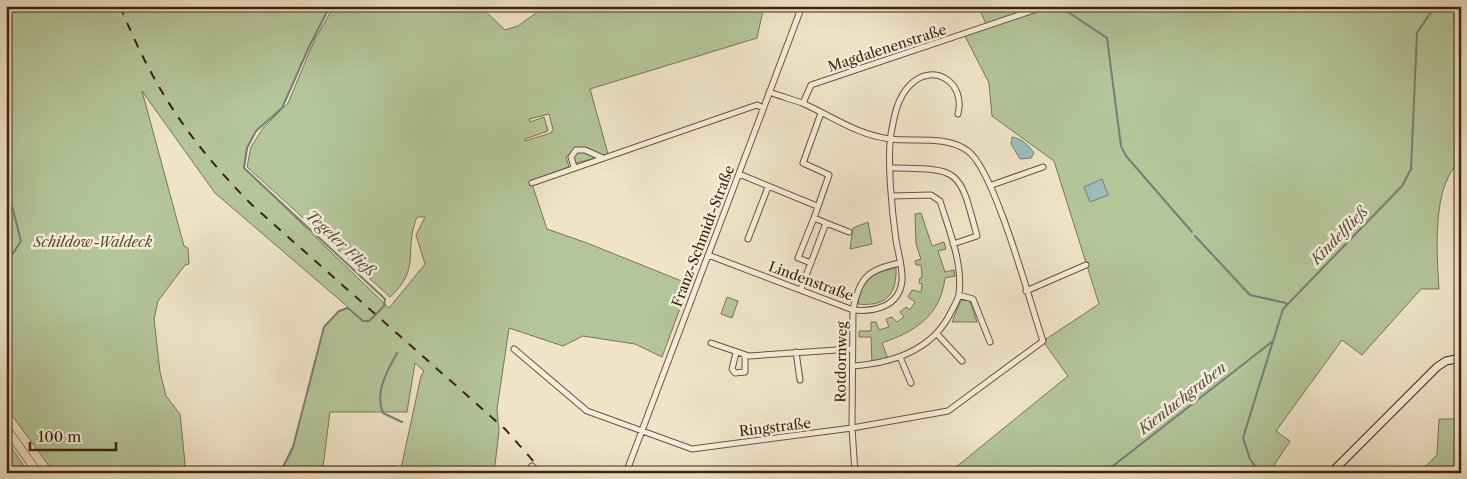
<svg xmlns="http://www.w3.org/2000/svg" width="1467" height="479" viewBox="0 0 1467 479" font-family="'Libre Caslon Text',serif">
<rect width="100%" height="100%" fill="#efe4c8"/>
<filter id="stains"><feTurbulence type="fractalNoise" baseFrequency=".004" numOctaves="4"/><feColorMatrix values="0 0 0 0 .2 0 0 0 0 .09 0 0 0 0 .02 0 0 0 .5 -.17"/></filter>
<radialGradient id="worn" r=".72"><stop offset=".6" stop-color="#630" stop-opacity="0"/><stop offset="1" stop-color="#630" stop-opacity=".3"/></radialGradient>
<path fill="#b4c59a" stroke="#7a7454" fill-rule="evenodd" d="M6,6h324l-20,39 -28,63 -26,23 -9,17 -3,20 145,140 36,-44 -9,-29 9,-18h-8c-14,34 5,51 -27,80l-143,-130 4,-20 12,-19 25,-25 27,-64 19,-33h146l25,24 13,-4 28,-20h218l-7,32 -167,51 18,65c-18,6 -20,-18 -42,3l3,10 -38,14 16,48 40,14 102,41 -27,73 -27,-13 -52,-8 -20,10 -54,-18 -12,81 2,22 -5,42h-94l21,-97 3,-5 -9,-8 -8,49h-77l-7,55 73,-1 -2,7h-114l13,-26 31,-120 15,-16 9,-4 -133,-114 -73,-102 42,155 4,2 1,16 -4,1 -27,36 -4,18 6,53 6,24 14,18 6,59h-132l-48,-66zM549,114l4,15 -2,4 -26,8v-2l23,-8 -4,-14 -14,5 -1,-3z
M978,6h483v155c-30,22 -24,95 -22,128h-18l-59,66 -20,-15 -66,91 14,10 -21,32h-326l8,-2 117,-95 -25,-35 56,-37 -45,-143 -62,-45 -3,-33 -25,-49 23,-8z
M582,151l15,7 -22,5 -2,-2v-8z
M921,213l11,33 12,-4 2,7 -8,2 7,21 9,-2 1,6 -10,2c-5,38 -29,53 -63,65l6,16 -16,5 -1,-27h-12v-6h12v-9h5l3,8 10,-3 -3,-8 6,-2 5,5 7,-5 -4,-5 6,-5 4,3 5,-8 -7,-5 4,-7 9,2 1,-8 -3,-1 1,-5 2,-1 -1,-12h-5l-1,-4 6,-2 -5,-15 -1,-30z
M868,222l4,22 -22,5 3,-21z
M896,268c1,27 -11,39 -38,36 2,-23 16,-32 38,-36z
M727,297l11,4 -6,17 -11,-4z
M961,300l9,1 7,21h-25z
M1439,419h22v54h-42l18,-18z
M6,440l23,33h-23z"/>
<path fill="#9cbdbd" stroke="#777f77" d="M1012,137c9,1 18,9 22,16l-3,5 -11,1 -9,-15z
M1102,179l6,16 -18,7 -6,-15z"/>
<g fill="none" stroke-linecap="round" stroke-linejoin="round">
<path stroke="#777f77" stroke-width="2" d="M1059,6l48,32 14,108 5,10 66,76
M6,183l15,58 -13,20
M1195,236l55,59 36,8
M397,353c-9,17 -23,39 -14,60l19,9
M6,470l2,3
M280,473l13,-26 31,-120 15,-16 9,-3 15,13h6l15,-15 1,-7 -141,-131 3,-20 9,-17 26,-23 28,-63 20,-39
M1104,473l169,-132
M1260,473l-10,-14 -7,-21 40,-129 119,-123 9,-17 6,-136 18,-27"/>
<defs>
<path id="street" d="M803,103l8,-18 235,-79
M574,167l-3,-10 5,-7h9l18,8
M891,168c70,1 68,0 86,68l-24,8
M739,174l78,32
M532,183l225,-78 6,3
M992,185l51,-18
M814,218l15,-43 -26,-12 18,-50
M826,223l23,9
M748,239l20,-52
M708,255l145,55c21,2 46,-3 49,-29 1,-13 -4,-28 -6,-41 -4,-28 -9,-80 -5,-106 3,-17 6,-36 19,-49 22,-23 56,-4 48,29
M801,289l25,-66 -12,-5 -16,40 13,5
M1026,291l60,-26
M959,295l14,4 17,43
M937,334l25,27
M711,343l38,13 103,-7
M514,349l73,62 105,38 160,-21 96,-17 95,-70c-13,-38 -48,-170 -75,-190 -22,-16 -53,-9 -78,-12 -33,-4 -58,-23 -88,-36 -11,-4 -22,-7 -33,-11
M796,352l4,28
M736,353l-4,16 3,4 10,-1v-16
M900,357l11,26
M853,366c39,-3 80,-16 98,-54 3,-6 7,-12 8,-18 4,-31 -10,-64 -19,-93l-9,-6 -39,1
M532,466l6,7
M626,473l176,-467
M855,473l-3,-45 1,-118c6,-32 15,-41 47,-47"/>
<path id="secondary" d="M1331,473l106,-106 9,-6 15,-3"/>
<path id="primary" d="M6,428l32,45"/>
</defs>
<use href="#street" stroke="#6b523c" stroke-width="7"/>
<use href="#secondary" stroke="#3f220d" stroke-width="9"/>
<use href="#primary" stroke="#3f220d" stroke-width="9"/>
<use href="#street" stroke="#f5eddb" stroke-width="5"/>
<use href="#secondary" stroke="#f5eddb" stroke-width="7"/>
<use href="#primary" stroke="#efe4c8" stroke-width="8"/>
<path stroke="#3f220d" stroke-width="2" stroke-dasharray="9 9" stroke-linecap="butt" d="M120,6c34,83 69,135 132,199l253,224 39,44"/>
</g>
<g text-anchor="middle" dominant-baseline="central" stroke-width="5" stroke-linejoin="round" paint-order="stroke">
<g font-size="14" fill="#3f220d" stroke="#f5eddb">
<text transform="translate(887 48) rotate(-18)">Magdalenenstraße</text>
<text transform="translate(703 236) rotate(-69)">Franz-Schmidt-Straße</text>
<text transform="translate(811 281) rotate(20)">Lindenstraße</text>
<text transform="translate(841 362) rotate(-89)">Rotdornweg</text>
<text transform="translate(775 427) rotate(-7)">Ringstraße</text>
</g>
<g font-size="14" font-style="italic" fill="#5c4b30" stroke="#f5eddb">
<text x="93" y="242">Schildow-Waldeck</text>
</g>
<g font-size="15" font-style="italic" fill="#5b5042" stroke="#f5eddb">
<text transform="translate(1339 235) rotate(-46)">Kindelfließ</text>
<text transform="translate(341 243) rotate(43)">Tegeler Fließ</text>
<text transform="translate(1182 398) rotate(-38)">Kienluchgraben</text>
</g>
</g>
<rect width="1467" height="479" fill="none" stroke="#efe4c8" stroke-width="25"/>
<rect x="8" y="8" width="1452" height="464" fill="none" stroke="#3f220d" stroke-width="2.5"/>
<rect x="12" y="12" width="1442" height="454" fill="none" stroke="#3f220d"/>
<path d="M30 442v8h86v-8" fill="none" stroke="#3f220d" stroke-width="2.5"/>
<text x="38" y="442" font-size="15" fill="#3f220d" stroke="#f5eddb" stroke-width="4" paint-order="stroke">100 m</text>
<rect width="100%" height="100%" filter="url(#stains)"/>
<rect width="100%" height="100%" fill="url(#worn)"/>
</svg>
